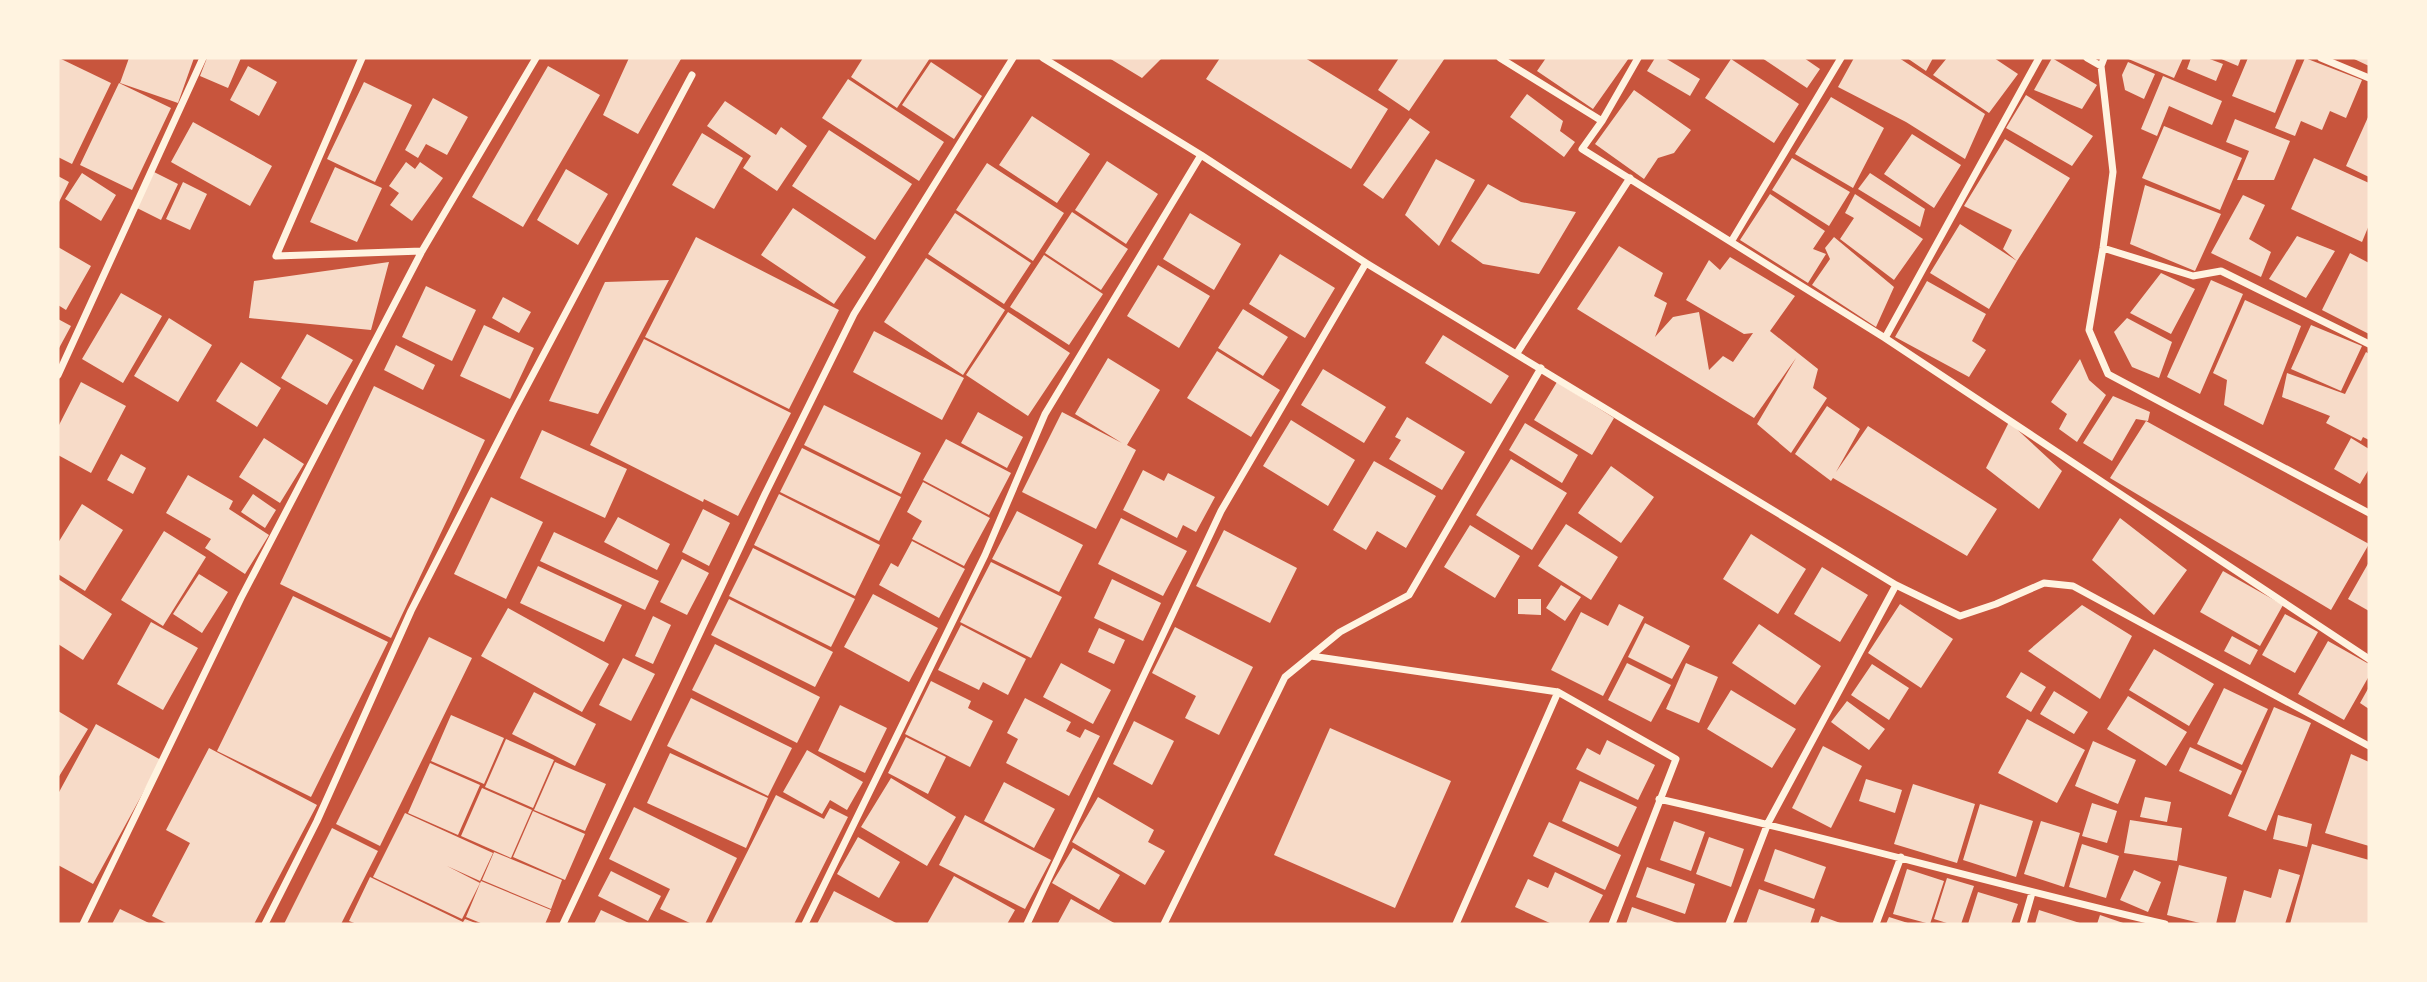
<svg xmlns="http://www.w3.org/2000/svg" width="2427" height="982" viewBox="0 0 2427 982" font-family="'Playfair Display',serif">
<rect width="100%" height="100%" fill="#c8553d"/>
<path fill="#f7dbc8" d="M59,58l52,25 -39,81 -14,-7z
M129,58h65l-16,45 -58,-20z
M207,58h34l-13,30 -28,-12z
M629,58l52,1 -43,75 -35,-19z
M863,58h67l-33,50 -46,-31z
M1109,58h53l-20,20z
M1220,58h85l83,51 -37,60 -145,-90z
M1399,58h46l-36,53 -31,-21z
M1546,58h83l-36,51 -56,-38z
M1655,58h10l35,21 -10,17 -43,-25z
M1762,58h42l16,11 -13,19z
M1854,58h45l86,56 -20,45 -59,-37 -68,-35z
M1907,58h26l-7,13z
M1947,58h47l24,16 -29,39 -56,-38z
M2052,58l45,27 -15,24 -48,-19z
M2126,58h57l-9,20z
M2191,58h16l16,6 -7,17 -29,-12z
M2219,58h22l-3,8z
M2248,58h49l-22,55 -43,-17z
M2305,58l57,22 -16,38 -16,-7 -8,19 -21,-9 -6,15 -20,-8z
M2352,58h17v8z
M1731,59l68,45 -25,39 -69,-45z
M931,62l51,34 -28,43 -52,-34z
M2128,62l27,12 -11,25 -19,-9 -3,-15z
M248,66l29,16 -18,34 -29,-16z
M548,66l52,29 -77,132 -51,-30z
M2163,76l59,25 -10,24 -43,-19 -12,30 -16,-7z
M848,79l96,63 -25,39 -97,-63z
M364,82l48,23 -37,77 -48,-23z
M119,83l52,25 -39,82 -52,-25z
M1634,90l57,40 -17,23 -16,5 -14,21 -49,-35z
M1527,94l36,27 -3,10 15,11 -11,15 -54,-40z
M2026,95l67,41 -21,30 -66,-38z
M1831,97l53,31 -31,60 -58,-34z
M433,98l35,19 -21,38 -21,-11 -8,14 -13,-8z
M725,101l51,34 5,-8 26,19 -30,45 -34,-23 8,-12 -44,-30z
M2369,115v62l-23,-11z
M1032,116l58,38 -33,49 -58,-38z
M1410,118l20,14 -47,67 -20,-14z
M2235,119l55,22 -16,39h-37l12,-29 -23,-9z
M193,122l79,44 -22,40 -79,-44z
M2164,126l78,32 -22,52 -78,-32z
M829,130l83,54 -37,56 -83,-54z
M702,133l41,25 -29,51 -42,-24z
M1912,134l49,31 -27,43 -50,-34z
M2005,139l65,39 -53,83 -14,-12 9,-19 -48,-24z
M1792,158l58,34 -21,34 -57,-36z
M2314,158l55,25v42l-7,17 -71,-33z
M1436,159l39,21 -36,66 -34,-31z
M1107,161l51,33 -32,50 -51,-34z
M406,162l9,7 5,-7 23,16 -31,43 -22,-16 9,-12 -10,-7z
M987,163l77,50 -31,48 -77,-51z
M335,167l47,21 -25,54 -47,-20z
M566,169l42,25 -30,51 -41,-25z
M154,172l24,12 -17,36 -24,-12z
M82,173l34,22 -15,26 -36,-22z
M1870,173l55,36 -5,18 -62,-38z
M58,176l11,6 -11,22z
M183,182l24,12 -17,36 -24,-11z
M1488,184l33,18 55,10 -37,62 -56,-10 -32,-23z
M2145,185l76,29 -26,57 -65,-27z
M1770,194l55,37 -12,18 13,5 -18,29 -68,-43z
M1855,194l68,45 -29,41 -54,-41 14,-21 -9,-5z
M2243,195l22,10 -16,34 22,13 -10,25 -50,-24z
M793,208l73,49 -32,47 -73,-49z
M1072,212l56,37 -27,41 -56,-37z
M955,213l76,50 -27,41 -76,-50z
M1190,213l51,31 -27,46 -51,-31z
M1960,224l57,37 -28,48 -59,-36z
M2297,236l38,15 -29,47 -37,-19z
M696,237l143,73 -50,99 -144,-72z
M1834,237l60,50 -18,40 -64,-42 18,-26 -5,-11z
M1619,246l44,27 -9,23 13,7 -12,34 18,-20 26,-5 10,58 14,-14 10,6 20,-29 -9,1 -58,-34 23,-40 11,10 10,-13 65,39 -25,35 48,38 -5,19 14,10 -36,55 -34,-29 39,-66 -42,60 -177,-109z
M58,247l33,19 -25,44 -8,-5z
M2350,253l19,10v71l-47,-24z
M1280,254l55,34 -30,50 -56,-34z
M1044,255l59,39 -34,51 -59,-38z
M926,258l79,52 -42,65 -79,-53z
M389,262l-18,68 -122,-12 5,-37z
M1158,265l52,31 -31,52 -52,-32z
M2161,273l34,16 -24,45 -41,-21z
M669,280l-71,134 -49,-13 56,-119z
M2211,280l32,14 -43,100 -33,-17z
M1927,281l59,33 -14,27 14,9 -17,27 -74,-40z
M426,286l50,24 -24,51 -50,-24z
M121,293l41,23 -39,67 -41,-24z
M503,297l28,15 -12,21 -27,-15z
M2245,300l56,26 -38,99 -39,-20 3,-25 -14,-7z
M1243,309l45,28 -25,39 -45,-28z
M1008,312l62,41 -42,63 -62,-41z
M169,318l43,27 -34,57 -44,-26z
M2127,318l45,24 -13,36 -27,-11 -18,-35z
M58,319l13,7 -13,24z
M484,325l50,23 -24,51 -50,-23z
M2311,325l51,21 -21,45 -50,-22z
M874,331l90,47 -22,42 -89,-48z
M307,334l46,26 -26,45 -46,-27z
M1443,335l66,41 -18,28 -66,-41z
M644,339l147,74 -53,103 -34,-17 -1,3 -113,-57z
M396,345l39,20 -12,25 -39,-20z
M1217,351l63,39 -29,47 -64,-39z
M2366,352l3,2v86l-6,-3 -2,4 -35,-18 4,-7 -48,-19 5,-24 58,21z
M1108,358l52,32 -33,55 9,5 -40,79 -74,-37 40,-80 60,31 -47,-29z
M2080,359l9,21 17,15 -29,47 -18,-13 8,-15 -16,-12z
M241,362l40,26 -24,39 -41,-26z
M1323,369l63,38 -22,36 -63,-38z
M81,382l45,24 -35,67 -33,-18v-28z
M1557,382l57,36 -22,37 -58,-35z
M374,386l111,54 -94,198 -111,-54z
M2113,396l37,16 -2,9 -12,-2 -24,42 -29,-18z
M824,405l97,48 -20,41 -97,-49z
M1827,406l33,23 -24,43 32,-46 129,83 -30,47 -134,-78 -2,3 -36,-27z
M978,412l45,25 -16,31 -46,-25z
M1407,417l58,35 -23,38 -53,-31 12,-19 -6,-3z
M1291,420l64,40 -27,46 -65,-40z
M2146,421l223,123 -38,66 -221,-132z
M2009,422l53,49 -23,38 -53,-41z
M1525,423l53,32 -16,28 -53,-33z
M542,430l85,39 -22,49 -85,-40z
M264,438l40,26 -24,39 -41,-26z
M2351,438l18,11v20l-9,15 -26,-15z
M946,439l65,34 -22,42 -66,-35z
M802,448l99,49 -22,44 -99,-49z
M121,454l25,14 -13,26 -26,-14z
M1511,459l56,34 -35,57 -56,-35z
M1374,461l62,35 -30,52 -29,-17 -11,19 -33,-20z
M1611,466l43,31 -33,46 -43,-30z
M1143,470l21,11 4,-8 47,24 -19,35 -13,-7 -6,13 -54,-28z
M188,475l45,26 -4,8 40,26 -24,39 -40,-26 6,-9 -45,-26z
M923,482l67,36 -26,48 -52,-27 10,-18 -15,-9z
M253,494l23,16 -11,18 -24,-16z
M779,494l101,51 -25,51 -101,-51z
M491,497l52,25 -37,77 -52,-25z
M82,504l41,26 -38,61 -27,-17v-31z
M703,509l27,14 -21,43 -27,-14z
M1017,511l66,34 -24,47 -67,-33z
M618,517l52,27 -13,26 -53,-28z
M1121,518l66,33 -24,45 -65,-32z
M2120,518l67,52 -33,45 -62,-55z
M1566,524l52,33 -27,43 -53,-34z
M1470,525l50,31 -25,42 -51,-31z
M1224,530l73,38 -27,55 -74,-37z
M164,531l42,26 -43,69 -42,-26z
M554,532l105,49 -14,29 -105,-49z
M1751,534l55,35 -28,45 -55,-35z
M912,541l53,28 -26,49 -60,-33 12,-22 7,4z
M753,548l102,51 -24,48 -102,-51z
M682,559l27,14 -22,42 -27,-13z
M991,562l71,35 -31,61 -71,-36z
M2369,562v49l-21,-12z
M538,566l84,39 -18,37 -84,-39z
M1822,567l46,28 -28,47 -46,-28z
M2223,571l60,34 -23,41 -60,-34z
M199,574l29,18 -26,41 -29,-19z
M58,579l54,35 -29,46 -25,-16z
M1112,579l49,24 -18,38 -49,-23z
M1561,585l20,12 -16,24 -19,-13z
M873,594l65,34 -29,54 -65,-35z
M293,596l95,46 -77,155 -94,-46z
M729,599l104,53 -18,35 -104,-52z
M1518,599h23v16l-23,-1z
M1619,604l25,13 -41,79 -52,-26 30,-58 27,14z
M1900,604l53,35 -32,49 -53,-35z
M2082,605l50,31 -32,63 -72,-48z
M508,608l101,56 -27,48 -101,-56z
M2285,614l33,18 -23,41 -33,-18z
M653,616l18,9 -18,39 -18,-8z
M151,622l47,26 -35,62 -46,-26z
M1645,623l45,23 -18,33 -44,-22z
M1759,624l62,42 -26,39 -63,-42z
M961,625l65,34 -18,36 -25,-13 -4,8 -41,-20z
M1175,627l78,40 -34,68 -34,-17 11,-22 -44,-23z
M1099,628l26,12 -11,24 -26,-12z
M2232,636l26,14 -8,15 -26,-14z
M429,637l43,21 -92,188 -44,-22z
M2328,641l41,23v12l-25,44 -46,-26z
M715,644l105,53 -23,46 -105,-53z
M2154,649l60,35 -25,42 -60,-36z
M623,658l32,16 -24,47 -32,-16z
M1061,663l50,27 -18,34 -50,-27z
M1627,663l44,22 -20,37 -43,-22z
M1686,663l32,14 -19,46 -33,-14z
M1872,664l37,24 -20,32 -38,-25z
M2021,672l25,15 -15,25 -25,-15z
M931,681l40,20 -3,7 25,13 -23,46 -65,-33z
M2369,687v22l-9,-6z
M2224,688l44,21 -26,56 -45,-21z
M1731,690l65,39 -24,39 -65,-39z
M2054,691l34,21 -14,22 -34,-20z
M534,692l62,32 -21,42 -63,-32z
M2128,696l59,36 -21,34 -59,-37z
M691,698l101,50 -24,48 -101,-50z
M1025,698l46,24 -5,9 14,7 5,-9 15,7 -31,60 -63,-33 12,-24 -11,-6z
M1847,701l38,28 -16,21 -38,-28z
M840,705l47,23 -22,45 -47,-22z
M2274,707l37,16 -45,108 -38,-15z
M58,711l30,18 -30,49z
M451,715l53,23 -20,46 -53,-23z
M2027,719l58,31 -28,53 -59,-30z
M1134,721l40,20 -22,44 -39,-21z
M96,724l65,36 -68,124 -35,-19v-71z
M1330,728l121,53 -56,127 -121,-53z
M906,737l40,20 -18,37 -40,-21z
M506,739l48,21 -21,48 -48,-21z
M1607,740l48,25 -17,35 -62,-31 11,-21 13,7z
M2093,741l43,19 -18,44 -43,-18z
M1823,746l39,20 -31,62 -39,-20z
M2190,747l52,24 -11,24 -52,-24z
M209,748l108,57 -63,119h-86l-16,-8 38,-73 -24,-13z
M807,750l56,32 -16,28 -17,-10 -8,14 -39,-22z
M670,753l98,45 -22,50 -99,-45z
M2351,754l18,8v84l-44,-13z
M555,762l51,22 -21,47 -51,-21z
M430,763l50,22 -22,50 -50,-22z
M891,778l65,39 -29,49 -66,-39z
M1866,779l36,11 -7,23 -36,-12z
M1580,781l57,26 -19,40 -56,-26z
M1004,782l51,27 -21,39 -50,-27z
M1913,784l62,20 -18,59 -63,-19z
M482,788l50,22 -21,48 -50,-22z
M776,795l48,24 6,-11 18,9 -54,107h-83z
M1098,797l56,33 -6,12 17,9 -20,34 -73,-43z
M2145,797l26,5 -4,20 -27,-5z
M2092,803l25,8 -10,32 -25,-7z
M1980,804l53,17 -17,56 -53,-17z
M634,807l103,51 -32,66h-13l-32,-15 10,-20 -61,-30z
M533,811l52,23 -20,46 -52,-23z
M405,813l88,40 -13,28 -33,-15 33,17 -18,36 -89,-42z
M965,815l86,45 -26,49 -86,-44z
M2278,815l34,9 -5,23 -34,-8z
M2130,820l52,8 -5,33 -53,-8z
M1674,821l31,11 -14,39 -31,-11z
M2041,821l39,12 -16,54 -40,-13z
M1549,822l72,33 -16,35 -72,-34z
M332,828l46,23 -37,73h-57z
M858,837l42,25 -21,36 -42,-24z
M1709,837l35,12 -13,38 -35,-13z
M2082,844l37,12 -13,42 -37,-11z
M2312,844l57,16v64h-79z
M1073,848l47,27 -21,35 -47,-27z
M1775,849l51,18 -12,32 -50,-18z
M494,852l68,28 -11,29 -69,-29z
M2179,865l48,12 -11,47h-12l-37,-9z
M1647,867l48,17 -10,30 -49,-17z
M1907,869l37,12 -14,43 -37,-10z
M2279,869l21,6 -15,49h-50l9,-34 27,8z
M2134,870l27,12 -13,30 -28,-12z
M611,871l50,25 -13,25 -50,-25z
M1555,872l48,23 -15,29h-36l-37,-17 13,-28 20,9z
M954,876l61,34 -8,14h-80z
M370,877l93,45 2,-3 13,5h-121l-8,-3z
M1947,878l27,8 -13,38h-11l-16,-5z
M481,881l70,29 -6,14h-62l-17,-7z
M1759,889l56,20 -5,15h-64z
M834,891l64,33h-81z
M1978,892l40,12 -7,20h-43z
M1071,899l45,25 -58,-1z
M1632,907l48,17h-54z
M120,909l31,15h-39z
M601,910l30,14h-37z
M2039,910l44,14h-48z
M2100,915l26,9h-29z
M1821,916l22,8h-25z
M1889,917l22,7h-25z"/>
<g fill="none" stroke-linecap="round" stroke-linejoin="round">
<path stroke="#fff3e0" stroke-width="7" d="M362,58l-86,198 146,-5
M1043,58l158,97 165,108 530,322 64,31 36,-12 48,-21 29,3 296,160
M1500,58l102,63
M1638,58l-36,63 -20,28 303,189 484,321
M2087,58l14,8
M2104,58l-3,8 12,106 -10,76 -14,82 19,44 261,139
M2321,58l48,20
M1731,242l110,-184
M2103,248l90,28 28,-5 148,73
M1885,338l154,-280
M1517,353l113,-175
M58,375l145,-317
M1311,656l247,36 118,67 -64,165
M1659,799c170,38 337,86 506,125
M83,924l158,-326 181,-347 114,-193
M265,924l52,-103 94,-210 102,-199 179,-337
M563,924l202,-430 89,-180 159,-256
M805,924l180,-369 60,-141 156,-259
M1027,924l194,-413 145,-248
M1164,924l121,-247 55,-45 69,-37 132,-227
M1456,924l102,-232
M1729,924l39,-101 128,-238
M1876,924l25,-67
M2023,924l9,-31"/>
</g>
<rect width="2427" height="982" fill="none" stroke="#fff3e0" stroke-width="119"/>
</svg>
